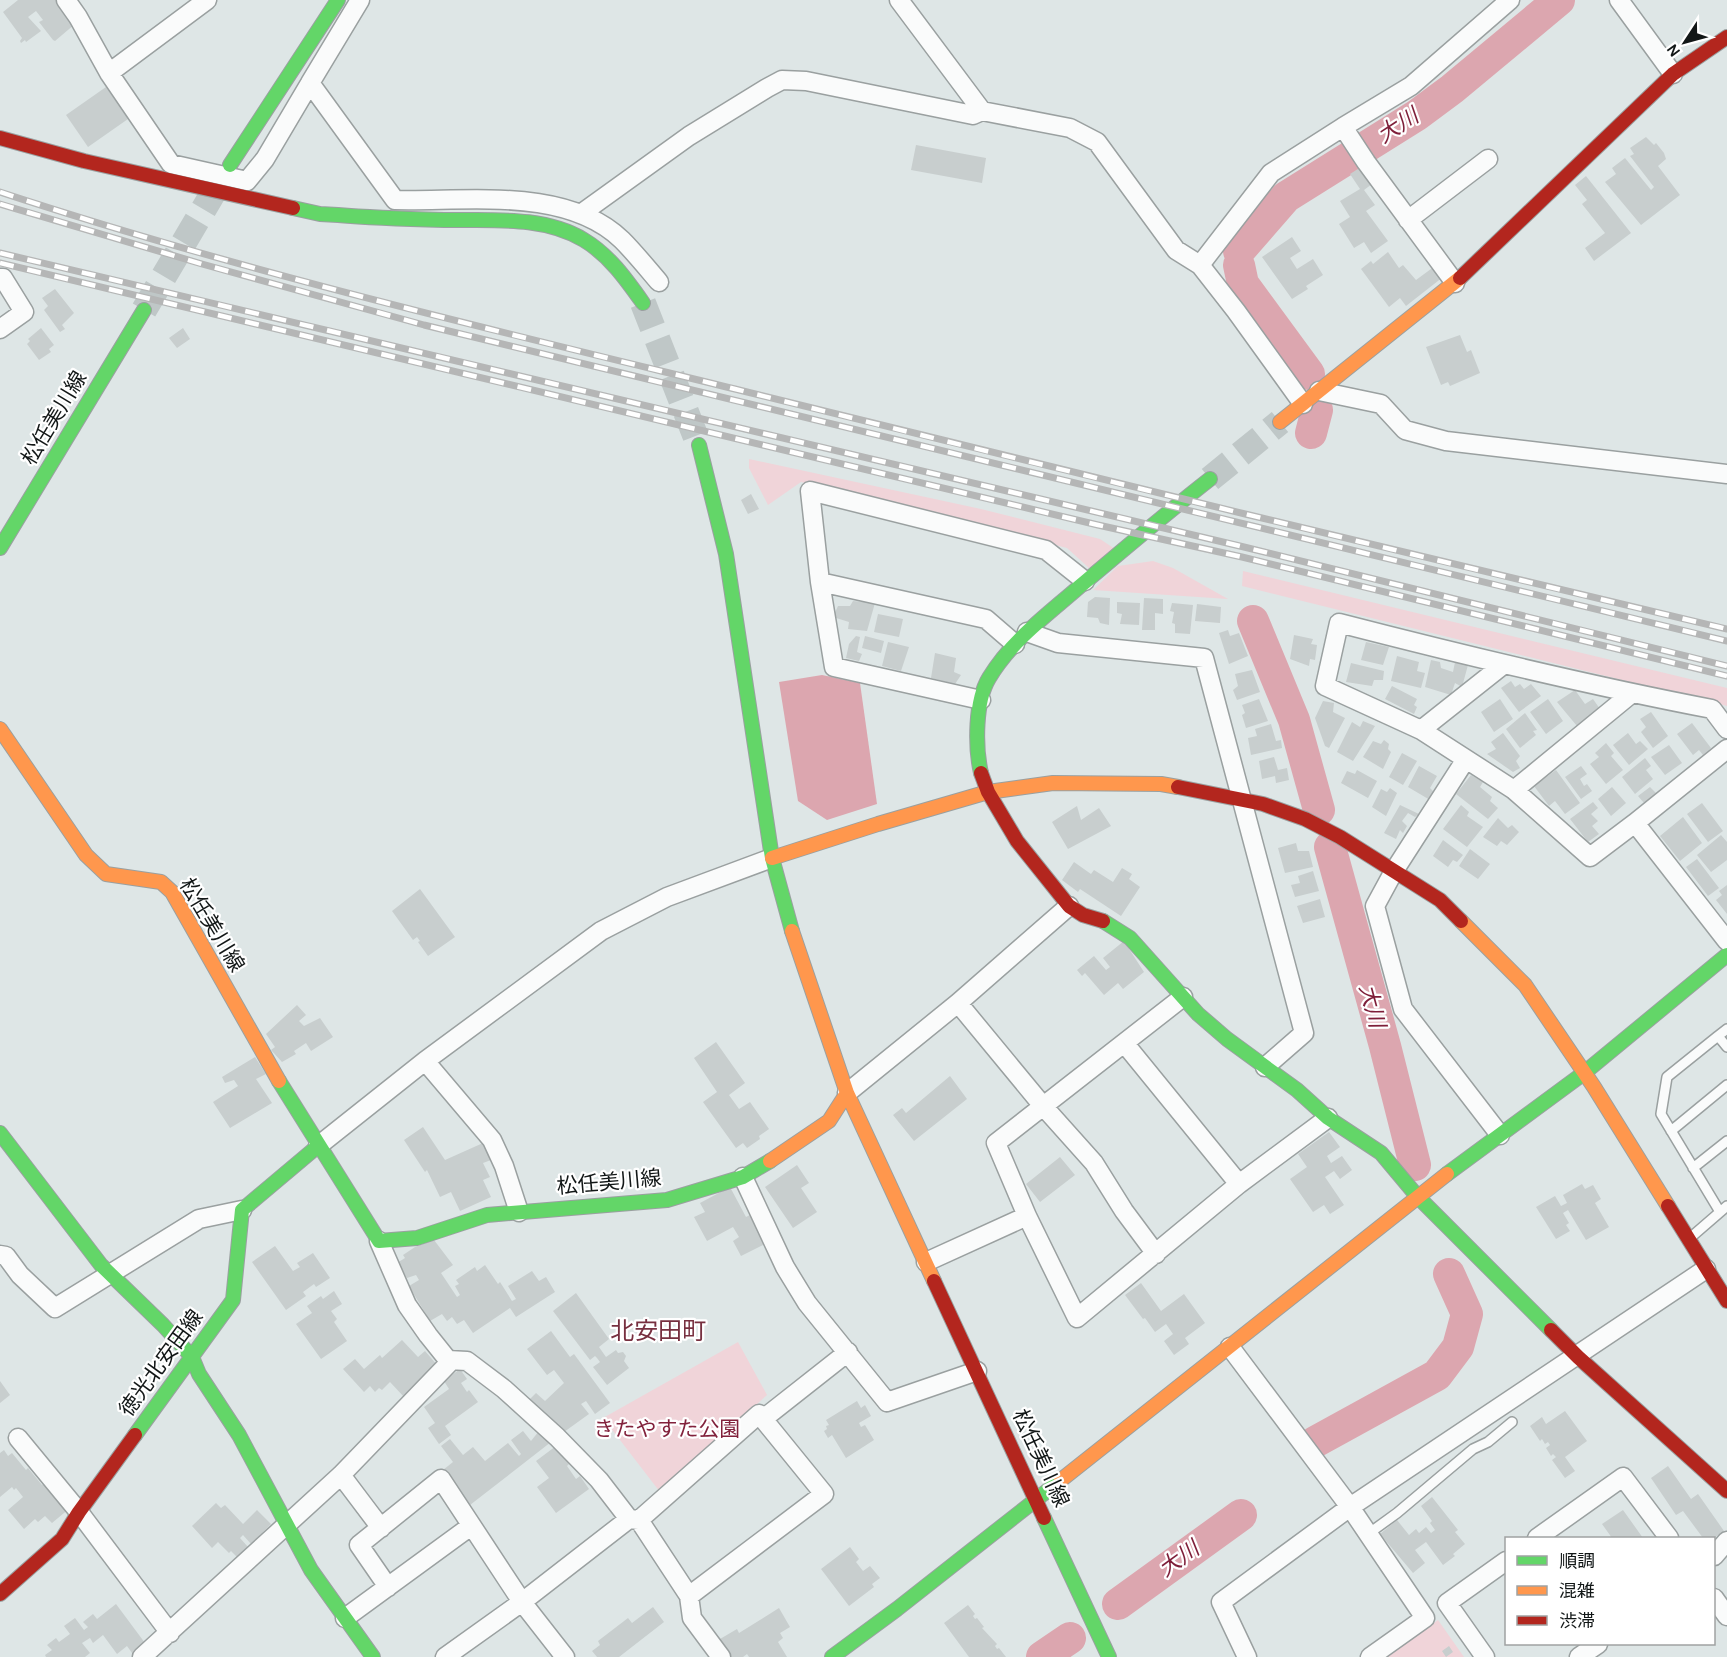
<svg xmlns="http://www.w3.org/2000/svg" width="1727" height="1657" viewBox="0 0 1727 1657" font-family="Karla,'Noto Sans JP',sans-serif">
<rect width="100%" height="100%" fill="#dee6e6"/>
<path fill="#f0d4d9" d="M749,459l232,50 119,30 15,10 -26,19 -22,-20 -266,-66 -33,23 -19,-37z
M1153,561l20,7 55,31 -135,-9 25,-24z
M1243,571l484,117v18l-485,-120z
M738,1342l29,53 -107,97 -57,-74z
M1438,1620l26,37h-77z"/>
<path fill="#dca6af" d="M822,675l38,8 17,121 -50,16 -29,-19 -19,-119z"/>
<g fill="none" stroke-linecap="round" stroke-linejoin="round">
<path stroke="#dca6af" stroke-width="32" d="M1239,251l47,-54 131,-82 35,-26 107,-89
M1239,265l4,19 66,90
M1311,433l6,-23
M1253,621l41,99 25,90
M1330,847l55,199 30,119
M1315,1442l122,-67 21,-28 9,-33 -18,-40
M1118,1604l123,-89
M1042,1657l28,-19"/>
</g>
<path fill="#c8cece" d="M18,0h38l19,24 -20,17 -2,-1 -14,-18 4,-2 -7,-9 -8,6 13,14 -15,11 -1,-2 -4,3 -1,-2 2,-3 -19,-26z
M106,87l22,32 -40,28 -22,-32z
M1646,137l8,8 2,-2 8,10 2,6 -8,7 22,29 -39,30 -36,-43 11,-8 -4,-6 13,-10 26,32 3,-3 -24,-31 4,-2 -4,-6z
M916,145l70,13 -4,25 -71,-13z
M1361,167l11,17 -8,6 11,15 -9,6 22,30 -17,12 -7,-11 -10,6 -15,-24 11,-7 -10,-16 20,-12 -10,-15z
M1586,176l45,57 -37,28 -9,-13 20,-15 -23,-29 5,-4 -12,-15z
M1292,237l9,14 -11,7 7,11 16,-10 10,16 -17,11 2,3 -16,10 -30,-42z
M1388,252l11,16 4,-3 13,15 19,-14 8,11 -37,29 -6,-8 -11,9 -28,-38 10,-8 2,3z
M55,289l19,24 -12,12 3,4 -5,3 -16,-22 4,-4 -6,-8z
M41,328l13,17 -5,4 2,3 -12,8 -12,-16 3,-3 -2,-2z
M183,328l7,11 -13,9 -8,-10z
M1460,335l7,17 4,-2 9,23 -30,13 -2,-4 -7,3 -15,-38z
M751,494l8,15 -11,5 -7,-14z
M1095,597l15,1 -1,27 -9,-2 -2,-5 -11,-1 1,-15z
M1144,598l19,1v15l-8,-1v17h-13z
M853,601l22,2 -8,28 -19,-2 1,-7 -16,-5 5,-11h12z
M1117,602l23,1 -1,22 -19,-1 2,-10 -5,-1z
M1172,603l21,2 -3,29 -15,-1v-9l-3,-1 2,-11 -4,-1z
M1197,604l24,3 -1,16 -25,-2z
M878,614l25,5 -4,18 -25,-5z
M1228,630l2,6 9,-3 9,23 -19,8 -10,-31z
M1294,635l19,4 -2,5 6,1 -2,15 -5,-1 -1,7 -19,-7z
M856,636l4,1 -3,15 5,2 -3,7 -13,-3 3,-14z
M865,636l19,5 -3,12 -19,-5z
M888,642l21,5 -8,24 -19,-5z
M1366,642l23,5 -6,18 -22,-5z
M935,653l21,5 -2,14 7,3 -6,9 -24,-6z
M1397,656l22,6 -2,9 8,2 -4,15 -30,-7z
M1431,660l9,2 1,6 12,4 2,-10 13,3 -6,22 -7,-4 -4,12 -26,-8z
M1351,663l33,8 -1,9h-9l-2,6 -26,-4z
M1252,670l8,22 -23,8 -4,-10 5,-4 -3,-12z
M1511,681l4,6 5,-3 4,5 7,-5 10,12 -22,16 -18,-24z
M1392,686l25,13 -3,6 3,2 -3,7 -29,-15z
M1575,690l10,14 8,-5 7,10 -23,17 -20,-24z
M1259,699l9,22 -22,7 -4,-13 3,-2 -3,-8z
M1500,699l13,20 -19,13 -13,-20z
M1548,699l15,22 -17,13 -16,-22z
M1323,701l11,2 -1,9 12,6 -16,30 -4,-2 -10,-28z
M1651,712l17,24 -15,12 -12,-16 5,-5 -6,-8z
M1525,713l12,17 -4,1 3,4 -16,13 -14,-19z
M1363,721l12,5 -22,35 -16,-9 15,-30 8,5z
M1692,723l19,25 -8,7 -4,-5 -6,5 -16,-21z
M1271,724l5,17 5,-1 1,8 -31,7 -3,-17 9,-2 -2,-7z
M1503,733l17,23 -4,5 4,7 -7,4 -26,-18 9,-5 -5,-7z
M1628,733l8,11 4,-3 8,8 -19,16 -16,-20z
M1384,740l5,4 -1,5 3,3 -8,17 -20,-12 10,-16 8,3z
M1606,743l8,10 -3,3 12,14 -17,14 -16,-20 9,-7 -4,-4z
M1669,745l13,18 -17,12 -14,-18z
M1402,753l15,8 -14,24 -14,-8z
M1274,757l4,13 9,-2 2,12 -13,3 -1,-7 -13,3 -3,-18z
M1645,758l6,8 -5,4 7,9 -18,15 -13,-17z
M1419,766l18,10 -7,12 5,5 -5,7 -22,-13z
M1581,766l6,8 -7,5 4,7 3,-2 5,7 -11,8 -16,-22z
M1357,770l20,11 -9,17 -27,-15 6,-12 8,3z
M1556,770l24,33 -15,11 -10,-13 -6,5 -15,-20z
M1471,775l12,7 -3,5 12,10 -2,4 8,7 -10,11 -32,-25z
M1612,787l14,16 -15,13 -13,-17z
M1650,787l6,6 -12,10 -6,-7z
M1390,788l7,5 -11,23 -14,-9 9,-18 6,3z
M1593,802l5,6 -7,6 7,7 -6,5 7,8 -11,8 -18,-23z
M1702,803l21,28 -15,11 -21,-28z
M1400,805l19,9 -4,3 -7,-4 -6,8 5,5 -4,7 -3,-3 -4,9 -12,-6z
M1461,805l8,7 -2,4 16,11 -16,20 -24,-18z
M1077,806l4,14 18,-12 12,18 -43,23 -16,-27z
M1683,817l19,26 -22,18 -20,-25z
M1498,818l10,10 4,-3 7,7 -12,13 -6,-4 -4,5 -14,-9z
M1721,835l6,7v18l-16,12 -14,-17z
M1443,840l20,15 -6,7 -4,-2 -5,7 -15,-11z
M1296,843l2,8h11l4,16 -28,6 -7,-25z
M1470,849l20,15 -12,15 -19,-13z
M1697,859l22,29 -11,8 -22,-29z
M1074,862l17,12 3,-4 19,12 9,-14 10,6 -3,5 11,8 -19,29 -41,-27 -2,3 -16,-12z
M1313,871l6,20 -24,6 -4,-12 9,-2 -2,-7z
M1727,885v29l-11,-14 6,-5 -3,-4z
M420,889l35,48 -27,19 -10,-14 2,-1 -3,-4 -4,3 -21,-29z
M1320,899l5,18 -22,6 -6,-17z
M1124,941l20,31 -21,17 -5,-6 -14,12 -19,-22 -3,3 -5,-6 17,-14 12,14 4,-3 -7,-9z
M297,1005l9,10 -7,6 5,5 16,-8 13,19 -22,14 -5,-8 -12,8 2,3 -14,8 -11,-12 4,-3 -9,-13z
M716,1042l29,41 -16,12 10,14 11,-7 19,27 -10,7 1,3 -13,9 -4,-5 -7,5 -33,-46 14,-10 -23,-34z
M255,1057l11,17 -10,5 16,24 -42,25 -17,-26 25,-16 -4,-6 -9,3 -3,-6z
M950,1076l17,23 -53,42 -21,-26 9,-7 4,5z
M423,1127l22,33 38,-17 8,17 -8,3 7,14 -7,3 8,17 -31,14 -9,-19 -11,5 -13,-27 -2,2 -21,-32z
M1329,1132l11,15 -13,9 4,7 11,-7 10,14 -12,9 -6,-8 -9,6 19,28 -14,9 -6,-9 -11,7 -23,-33 17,-12 -9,-13z
M1060,1157l15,18 -35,27 -14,-18z
M797,1165l12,18 -8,5 16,24 -24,16 -28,-41z
M1582,1184l3,5 8,-4 8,14 -6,4 14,24 -23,13 -18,-30 -5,3 6,10 -3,2 4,6 -14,8 -20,-32 19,-11 6,10 6,-3 -4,-8z
M730,1187l16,30 4,-2 15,29 -24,12 -8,-15 6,-4 -6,-10 -26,14 -13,-24 11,-5 -5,-9z
M434,1240l19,25 -12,8 16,24 3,-2 -5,-9 4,-2 -3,-4 19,-13 2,4 8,-6 13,19 2,-2 12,19 4,-2 -8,-13 24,-15 7,10 7,-4 9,15 -39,25 -6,-9 -37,25 -9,-13 -7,4 -5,-7 -5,4 -5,-7 -12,7 -21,-35 10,-6 -3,-5 -9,3 -10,-15 8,-5 -2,-3 12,-8z
M275,1246l18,25 7,-4 -3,-4 16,-10 17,25 -14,9 -2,-3 -11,8 3,4 -20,14 -34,-48z
M1141,1283l20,28 23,-17 21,29 -20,15 4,6 -15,11 -10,-14 9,-7 -7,-10 -11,8 -10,-14 -2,1 -18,-24z
M334,1291l8,13 -11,7 6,8 -3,3 13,19 -26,18 -25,-35 16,-11 -5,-7 14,-10 2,3z
M576,1293l33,46 -10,8 7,10 10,-7 2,3 5,-1 3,4 -2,5 5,7 -22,17 -14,-18 7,-5 -3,-4 -2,-2 -5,4 -37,-49z
M551,1331l19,26 4,-3 36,49 -15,11 -9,-13 -5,3 8,10 -25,18 -17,-17 -2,3 -17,-17 8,-8 9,8 19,-18 -10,-13 -7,5 -20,-26z
M402,1340l16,17 7,-6 13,15 -34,31 -14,-15 -8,8 -3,-2 -4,4 -5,-6 -6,6 -21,-23 12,-10 9,10 16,-14 2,3z
M460,1369l7,10 -6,4 6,9 2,-2 9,12 -33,24 6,9 -12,9 -11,-16 7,-5 -11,-16 25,-18 -5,-8z
M0,1381l10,14 -10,8z
M857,1401l4,7 4,-3 6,11 -12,7 2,4 4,-2 9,15 -28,18 -14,-23 -4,3 -4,-7 3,-2 -1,-3 3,-1 -3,-5z
M1565,1411l22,30 -22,16 10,14 -10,7 -13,-18 4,-3 -3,-3 -2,2 -5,-8 4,-3 -2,-3 -3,2 -3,-5 -2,2 -10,-15 12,-9 4,7z
M523,1431l8,10 8,-10 12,11 -81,63 -27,-35 10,-8 -12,-16 9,-7 13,16 10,-8 12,14 23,-18 11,13 2,-2 -10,-14z
M556,1446l13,18 -2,2 9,13 4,-3 9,13 -33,24 -19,-26 12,-9 -13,-17z
M4,1450l4,6 4,-3 14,17 2,-2 14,17 5,-4 23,27 -18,15 -7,-7 -7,6 -3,-3 -11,10 -16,-19 15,-13 -7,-9 -2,2 -2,-3 -12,10v-44z
M1668,1466l23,33 7,-5 26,37 -10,7h-11l-20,-27 -7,4 -25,-37z
M1432,1497l26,33 -3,2 10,12 -12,10 2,2 -12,9 -17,-23 -11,8 10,13 -12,10 -33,-39 17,-14 12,15 7,-6 3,4 7,-6 5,6 4,-3 -5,-7 2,-2 -11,-15z
M216,1503l5,5 4,-3 18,19 14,-14 14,14 -20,20 -8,-9 -3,3 8,9 -11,10 -6,-6 -2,2 -11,-11 -6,6 -20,-22z
M1623,1510l20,28h-31l-10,-14z
M850,1547l9,12 -3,3 7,9 7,-5 10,12 -8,6 2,3 -25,19 -28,-37z
M116,1604l29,39 -13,10 -5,-7 -10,8 -14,-19 -10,8 -3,-5 -8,5 8,10 -5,4h-39l-1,-2 7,-5 -5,-5 9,-7 3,4 11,-8 -6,-8 11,-8 9,12 4,-3 -5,-5 10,-8 4,5z
M968,1605l7,9 -2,2 2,3 2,-1 7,9 -2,1 15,16 -2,2 2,3 2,-1 7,9h-37l-25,-34z
M653,1607l11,15 -45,35h-22l-5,-6 8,-6 -2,-4 30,-23 4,5z
M779,1608l11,19 -10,6 3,5 -5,4 9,15h-38l-2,-3 -4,3h-12l-11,-18 17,-10 2,4z
M1449,1646l4,6 -7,5 -4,-6z"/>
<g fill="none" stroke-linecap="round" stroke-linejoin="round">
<path stroke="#bfc7c7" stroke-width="26" stroke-dasharray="26 13" stroke-linecap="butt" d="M643,303l56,142
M144,310l81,-137
M1210,479l70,-57"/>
<defs>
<path id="lane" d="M1727,1029l-9,7 9,11
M1718,1036l-51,41 -6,37 59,98
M1671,1131l56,-46
M1693,1168l34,-27
M1690,1238l37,-32
M1368,1534l29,-21 76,-64 15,-7 24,-20"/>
<path id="street" d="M66,0l12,17 31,56 62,91 76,17 18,-22 45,-76
M360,0l-50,83 85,117c71,2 171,-14 227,40 13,13 25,28 37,42
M899,0l83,111
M1619,0l54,74
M109,73l98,-73
M1343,127l23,35 89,121
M582,213l107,-77 78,-48 15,-8 24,1 167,34 9,-4 88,17 27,14 79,108 24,15 36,46 67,93
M1408,220l80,-61
M1200,265l71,-92 72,-46 68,-41 99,-86
M0,278h3l21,34 -24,17
M1319,391l62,13 24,26 41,11 281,33
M820,582l166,37 29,25
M1027,632l31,11 146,15 100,375 -39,34
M981,700l-147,-33 -14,-85 -10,-91 236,59 39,31
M1727,729l-15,-20c-125,-24 -249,-54 -373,-86l-14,63 96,44 93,60 76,67 45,-34 92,118
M1421,730l82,-65
M1466,759l-72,112 -19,35 28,103 97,126
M1514,790l117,-96
M1635,823l92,-74
M1183,997l-187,146 31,73 50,102 162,-134 89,-66
M958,1003l85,103 51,57 30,48 32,43
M1125,1044l114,140
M425,1061l67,79 12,26 15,46
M847,1093l111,-90 111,-97
M318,1146l107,-85 176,-130 66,-34 105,-39
M743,1177l42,90 22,36 80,99 90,-31
M379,1241l28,64 21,30 20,25 19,1 37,28 53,48 42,43 30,39 10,1 50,76 3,22 29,39
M0,1255l6,1 14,19 35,33 144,-89 43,-9
M926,1262l101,-46
M1230,1347l120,160 75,111 -55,39
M763,1419l85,-67
M18,1438l61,74 91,121
M341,1475l40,53
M639,1520l120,-106 65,80 -135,102
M1537,1538l86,-61 46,61
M1714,1556l13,-15
M388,1587l-29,-42 82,-66 81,123 43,55
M1714,1598l13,18
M345,1618l126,-92
M142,1657l199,-182 111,-115
M445,1657l77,-55 107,-83
M1247,1657l-26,-55 129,-95 356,-238
M1485,1657l-38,-54 59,-42
M1579,1657l19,-13"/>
<path id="fast" d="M230,165l108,-165
M293,208l27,6 18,1c35,3 70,4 106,5 45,1 99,-5 140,20 25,15 42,39 59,63
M699,445l27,109 46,304 20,73
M0,548l144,-238
M981,773c-6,-26 -6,-72 8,-95 22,-37 58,-63 90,-91 43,-36 86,-73 131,-108
M1103,921l27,17 68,76 29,25 70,51 31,28 53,35 36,43 134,134
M279,1081l100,160 38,-3 70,-23 180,-15 76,-23 27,-16
M0,1133l101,132 62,60 29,32 7,17 40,61 72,135 62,87
M1447,1174l137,-101 143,-118
M135,1435l98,-135 9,-90 76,-64
M1044,1518l65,139
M832,1657l65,-48 164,-129"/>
<path id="slow" d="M1280,422l180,-144
M0,729l86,126 20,19 55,8 11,10 107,189
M772,858l106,-34 110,-32 65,-9 108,1 17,3
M1461,921l64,64 69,102 74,119
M792,931l55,162 87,188
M770,1161l59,-40 18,-28
M1061,1480l386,-306"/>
<path id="jam" d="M0,138l84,23 209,47
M1460,278l213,-204 54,-37
M981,773l7,19 29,49 52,65 14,9 20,6
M1178,787l85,17 42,15 35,18 100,63 21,21
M1668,1206l59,95
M934,1281l110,237
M1551,1330l27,27 149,134
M0,1594l62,-55 17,-27 56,-77"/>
</defs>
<use href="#lane" stroke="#9aa0a0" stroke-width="12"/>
<use href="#street" stroke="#9aa0a0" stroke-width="21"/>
<use href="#fast" stroke="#9aa0a0" stroke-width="16"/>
<use href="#slow" stroke="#9aa0a0" stroke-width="16"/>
<use href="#jam" stroke="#9aa0a0" stroke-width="16"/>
<use href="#lane" stroke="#fafbfb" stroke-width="9"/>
<use href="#street" stroke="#fafbfb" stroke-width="18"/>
<use href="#fast" stroke="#63d668" stroke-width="14"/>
<use href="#slow" stroke="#ff974d" stroke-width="14"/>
<use href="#jam" stroke="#b3261e" stroke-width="14"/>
<defs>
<path id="rail" d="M0,192c241,79 489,137 735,197 330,82 661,162 992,240
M0,204l202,60 222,61 1303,316
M0,253l1244,294 483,119
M0,263l1098,262 144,32 485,119"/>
</defs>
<use href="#rail" stroke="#b5b6b6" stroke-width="7"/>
<use href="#rail" stroke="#fff" stroke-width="4.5" stroke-dasharray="14" stroke-linecap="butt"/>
</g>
<g text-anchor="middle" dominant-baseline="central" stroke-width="4.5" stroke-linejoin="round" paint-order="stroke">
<g font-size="21" fill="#121717" stroke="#fff">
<text transform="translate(54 418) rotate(-59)">松任美川線</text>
<text transform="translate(212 925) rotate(59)">松任美川線</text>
<text transform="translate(609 1182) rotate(-5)">松任美川線</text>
<text transform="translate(161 1363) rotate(-54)">徳光北安田線</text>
<text transform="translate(1041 1458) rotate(65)">松任美川線</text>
</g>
<g font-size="21" fill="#82223c" stroke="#fff">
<text x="667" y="1429">きたやすた公園</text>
</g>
<g font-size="22" font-style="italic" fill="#7e1e39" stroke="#fff">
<text transform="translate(1398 126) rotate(-33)">大川</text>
<text transform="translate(1372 1006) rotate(75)">大川</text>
<text transform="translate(1179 1559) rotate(-36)">大川</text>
</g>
<g font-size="24" fill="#773040" stroke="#fff">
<text x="658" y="1331">北安田町</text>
</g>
</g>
<rect x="1505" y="1537" width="210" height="108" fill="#ffffff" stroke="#a0a2a2" stroke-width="1.5"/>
<rect x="1517" y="1556" width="30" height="9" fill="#63d668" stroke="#a0a2a2" stroke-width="1.5"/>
<text x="1559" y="1567" font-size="18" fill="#121717">順調</text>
<rect x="1517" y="1586" width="30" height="9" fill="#ff974d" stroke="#a0a2a2" stroke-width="1.5"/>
<text x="1559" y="1597" font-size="18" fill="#121717">混雑</text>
<rect x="1517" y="1616" width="30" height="9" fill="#b3261e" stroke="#a0a2a2" stroke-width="1.5"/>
<text x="1559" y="1627" font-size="18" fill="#121717">渋滞</text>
<g transform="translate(1685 42) rotate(234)" stroke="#ffffff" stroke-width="4.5" paint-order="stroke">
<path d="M0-4.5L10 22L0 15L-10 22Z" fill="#121717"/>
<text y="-9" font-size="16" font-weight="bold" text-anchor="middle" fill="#121717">N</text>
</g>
</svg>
